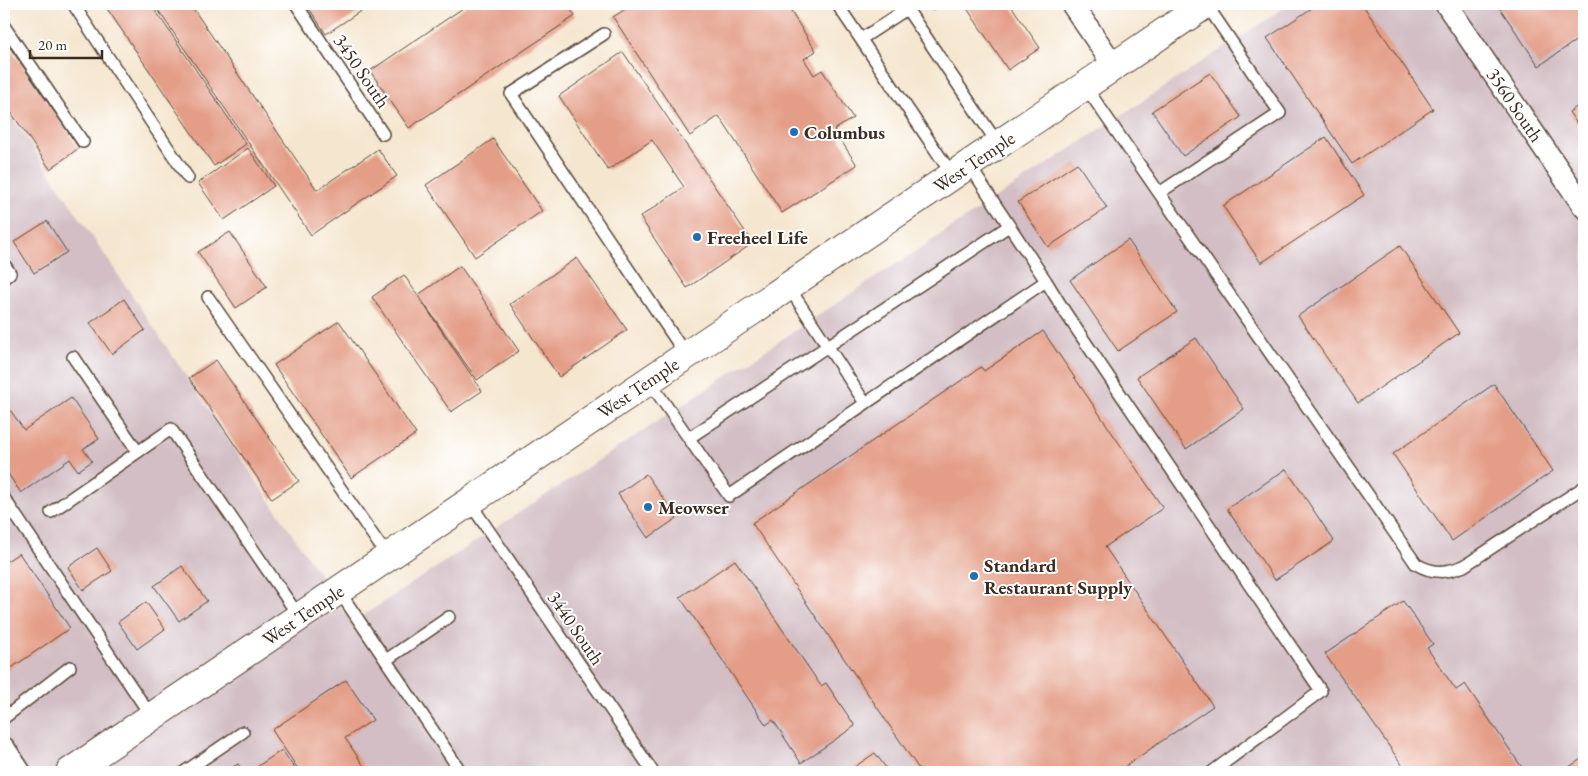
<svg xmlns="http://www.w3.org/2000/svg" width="1588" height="776" viewBox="0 0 1588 776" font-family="'EB Garamond',serif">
<rect width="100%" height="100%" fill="#fff"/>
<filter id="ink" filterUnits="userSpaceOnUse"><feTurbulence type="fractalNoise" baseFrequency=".02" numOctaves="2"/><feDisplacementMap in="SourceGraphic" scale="10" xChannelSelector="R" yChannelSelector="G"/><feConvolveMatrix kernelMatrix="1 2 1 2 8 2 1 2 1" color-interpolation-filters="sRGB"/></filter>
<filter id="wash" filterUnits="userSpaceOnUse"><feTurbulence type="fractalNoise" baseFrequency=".0096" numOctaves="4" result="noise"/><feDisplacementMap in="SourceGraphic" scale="20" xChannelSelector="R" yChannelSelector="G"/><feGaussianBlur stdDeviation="1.12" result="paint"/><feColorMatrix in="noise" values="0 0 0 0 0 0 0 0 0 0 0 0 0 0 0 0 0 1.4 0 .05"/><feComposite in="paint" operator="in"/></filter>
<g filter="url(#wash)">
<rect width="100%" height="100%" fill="#f5e6cf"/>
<path fill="#d2bec4" d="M1290,4h294v768h-1580v-667l348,518z"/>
<g id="blocks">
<path fill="#e49e88" d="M104,4h47l95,140 -32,22z
M154,4h36l127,186 61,-41 19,27 -86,59z
M306,4h65l-45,30z
M469,4h98l8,12 -166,112 -39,-57z
M633,4h153l30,47 -12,8 10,16 8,-5 31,48 -19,12 23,35 -75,48 -63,-97 -29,20 -77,-119z
M929,4h13l-9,6z
M964,4h46l30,44 -32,22z
M1318,4h44l71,105 -81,55 -85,-126z
M1497,4h87v31l-45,31z
M4,39l75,109 -29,21 -46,-67z
M623,52l130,191 -66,45 -47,-71 44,-30 -32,-47 -44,30 -49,-74z
M1210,73l31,44 -58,39 -31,-45z
M1584,102v32l-15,-22z
M1326,137l38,58 -103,68 -38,-57z
M493,139l49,72 -67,46 -49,-72z
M248,148l26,38 -50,34 -26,-37z
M1077,163l30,45 -59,39 -30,-45z
M47,221l20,31 -33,21 -20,-31z
M230,232l37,55 -31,21 -38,-56z
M1128,240l49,72 -59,39 -48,-71z
M1400,246l59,87 -101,70 -60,-87z
M577,258l50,72 -68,47 -49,-73z
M460,266l59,85 -42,29 -59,-85z
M404,275l78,116 -31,21 -79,-115z
M124,299l21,31 -33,24 -22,-31z
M339,321l77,113 -65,44 -77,-113z
M1043,331l120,177 -58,39 108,159 -89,61 4,5h-207l-169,-249 229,-156 3,4z
M1196,338l48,71 -58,40 -49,-72z
M216,360l83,121 -27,18 -83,-121z
M1494,384l59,87 -101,70 -59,-87z
M71,398l28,41 -16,10 9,12 -14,10 -8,-12 -49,34 -17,-25v-67l20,29z
M1286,469l48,72 -59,39 -48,-71z
M646,474l31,44 -29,20 -30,-44z
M97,548l15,23 -29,19 -15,-23z
M19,553l51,75 -66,45v-110z
M735,560l86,126 5,-3 29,43 -54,37 -28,-43 -7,5 -86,-128z
M182,566l25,35 -28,20 -25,-35z
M1403,601l30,43 -6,4 29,42 9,-6 60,88h-118l-82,-118z
M146,602l19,27 -28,20 -19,-27z
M346,680l27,40 -28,18 23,34h-68l-28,-42z
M282,750l15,22h-48z
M875,753l14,19h-42z
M1584,757v15h-22z
M238,764l6,8h-19z"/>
</g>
</g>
<g filter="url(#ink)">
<use href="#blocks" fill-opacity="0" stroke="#574639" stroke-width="1"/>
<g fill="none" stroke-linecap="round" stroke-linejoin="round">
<defs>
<path id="lane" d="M73,4l115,174
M296,4l87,130
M837,4l116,172
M4,26l79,116
M604,34l-93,60 175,261
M861,39l46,-30 91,135
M1085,86l331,478c17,10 30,9 48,2l120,-79
M1159,193l121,-80 -74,-109
M4,264l6,9 -6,5
M1046,281l19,31 256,379 -109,81
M788,286l77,117
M208,297l180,260
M73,357l65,95
M649,381l80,115 317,-215 -77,-116
M689,438l320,-212
M4,498l147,218
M470,503l183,269
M51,512l120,-83 129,189
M339,591l122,181
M386,660l63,-43
M4,718l66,-51
M184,772l59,-40"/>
<path id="street" d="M1072,4l42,62
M1446,4l138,203
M4,748l16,24"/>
<path id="secondary" d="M70,772l1136,-768"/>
</defs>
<use href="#lane" stroke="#574639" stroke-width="14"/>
<use href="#street" stroke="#574639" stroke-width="24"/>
<use href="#secondary" stroke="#574639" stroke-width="30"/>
<use href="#lane" stroke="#fff" stroke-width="11"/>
<use href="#street" stroke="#fff" stroke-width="21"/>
<use href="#secondary" stroke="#fff" stroke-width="28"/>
</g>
</g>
<g fill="#1f6fb2" stroke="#fff" stroke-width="2">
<circle cx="794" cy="132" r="5"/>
<circle cx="697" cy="237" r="5"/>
<circle cx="648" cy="507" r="5"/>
<circle cx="974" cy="576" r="5"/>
</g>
<g text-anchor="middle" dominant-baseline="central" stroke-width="4" stroke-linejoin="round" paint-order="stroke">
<g font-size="19" fill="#3b2a1e" stroke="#fff">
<text transform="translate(362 71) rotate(56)">3450 South</text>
<text transform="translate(1515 105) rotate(56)">3560 South</text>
<text transform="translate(974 162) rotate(-34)">West Temple</text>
<text transform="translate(638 388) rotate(-34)">West Temple</text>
<text transform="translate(303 615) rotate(-34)">West Temple</text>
<text transform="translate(576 628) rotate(56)">3440 South</text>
</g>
<g font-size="19" font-weight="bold" fill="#3b2a1e" stroke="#fff" text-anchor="start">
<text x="804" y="132">Columbus</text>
<text x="707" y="237">Freeheel Life</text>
<text x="658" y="507">Meowser</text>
<text x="984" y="565">Standard<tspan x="984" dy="22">Restaurant Supply</tspan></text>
</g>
</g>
<rect width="1588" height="776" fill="none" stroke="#fff" stroke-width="20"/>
<path d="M30 50v8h72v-8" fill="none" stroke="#3b2a1e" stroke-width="2.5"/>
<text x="38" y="50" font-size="15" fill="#3b2a1e" stroke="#ffffff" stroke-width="4" paint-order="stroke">20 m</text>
</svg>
